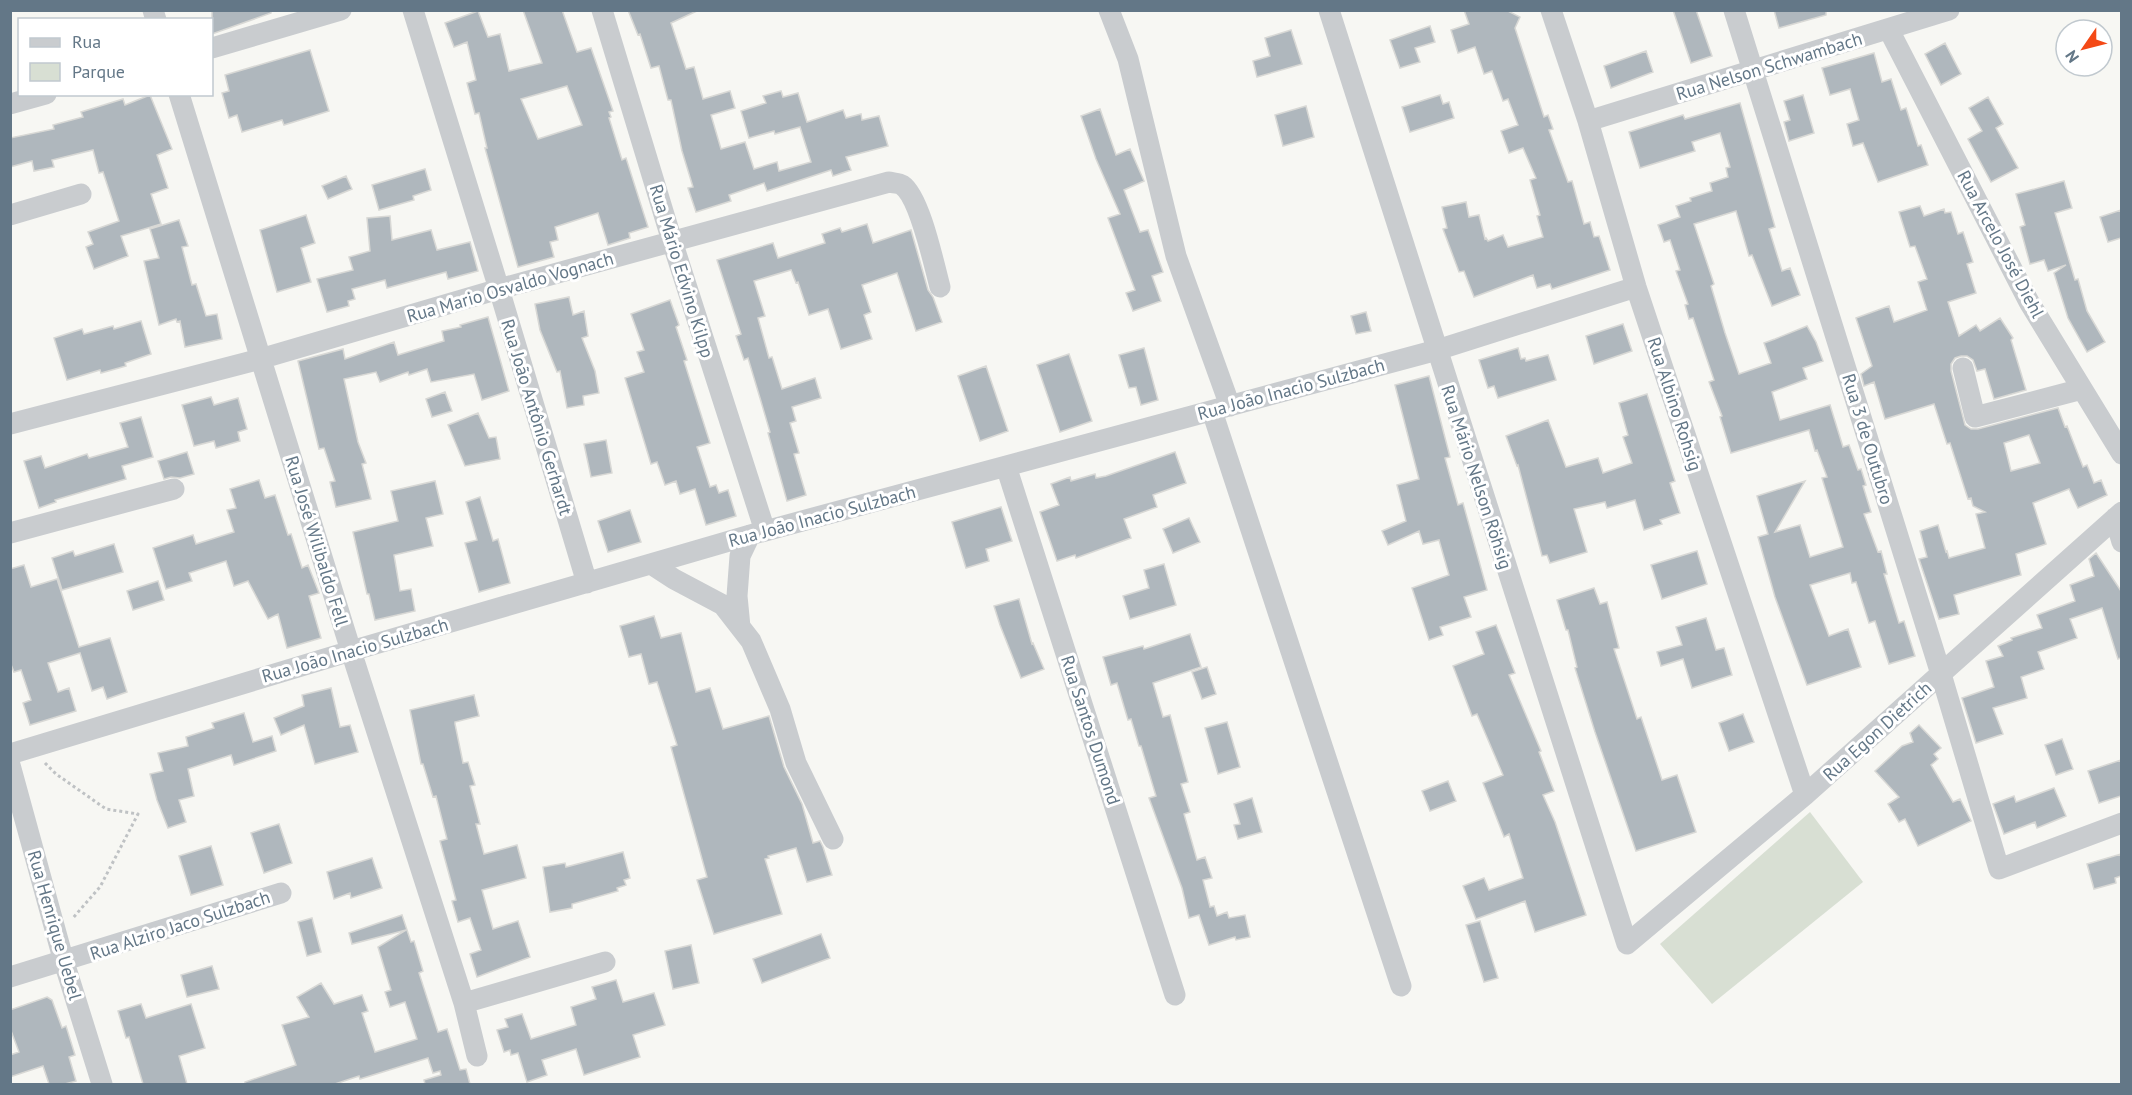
<svg xmlns="http://www.w3.org/2000/svg" width="2132" height="1095" viewBox="0 0 2132 1095" font-family="'PT Sans',sans-serif">
<rect width="100%" height="100%" fill="#f7f7f3"/>
<path fill="#d8dfd3" d="M1810,812l53,70 -151,122 -52,-60z"/>
<path fill="#afb7bd" stroke="#d8d8d5" stroke-width="1.5" fill-rule="evenodd" d="M212,10h59v3l-59,21z
M523,10h39l15,42 14,-4 22,63 -4,1 2,5 -2,1 13,42 4,-2 22,69 -19,6 1,5 -22,7 -10,-32 -43,14 3,13 -8,2 4,15 -36,10 -33,-119h2l-8,-35 -4,1 -8,-31 9,-3 -9,-38 -13,5 -9,-24 33,-12 10,26 12,-3 9,37 33,-8zM567,86l15,39 -44,14 -17,-40z
M628,10h71l-28,13 15,46 8,-2 9,32 27,-8 5,17 -24,7 10,34 24,-7 9,27 23,-7 2,9 32,-9 -11,-35 -25,7 -1,-3 -25,7 -8,-27 25,-8 -3,-7 18,-5 2,6 15,-4 9,29 36,-12 3,8 15,-4 1,6 17,-4 9,30 -42,11 5,13 -18,6 -2,-6 -64,21 -3,-8 -35,12 2,6 -35,11 -8,-24 5,-1 -11,-36 -11,-51h-3l-9,-34 -8,2 -11,-34 -2,1z
M1464,10h42l14,7 -5,11 29,89 4,-2 5,14 -4,1 19,52 4,-1 12,43 6,-2 4,15 5,-1 11,34 -58,19 -2,-5 -13,4 -4,-13 -59,22 -10,-26 -5,1 -16,-43 4,-1 -5,-21 24,-5 3,15 10,-2 6,24 1,-1 2,3 15,-6 5,12 35,-10 -6,-21 3,-1 -10,-35 6,-2 -13,-30 -14,5 -8,-22 17,-6 -10,-26 -5,2 -11,-30 -8,3 -9,-27 -17,6 -7,-23 18,-6z
M1673,10h23l16,46 -21,7z
M1774,10h52v5l-47,13z
M1430,26l5,16 -20,6 5,14 -20,6 -10,-28z
M1291,30l11,34 -45,13 -4,-16 17,-5 -5,-18z
M1945,43l16,31 -20,11 -16,-31z
M310,50l19,61 -45,14 -2,-5 -40,12 -5,-17 -8,3 -7,-25 7,-2 -4,-16z
M1646,51l7,21 -42,16 -7,-22z
M1874,53l8,29 9,-3 10,31 5,-2 12,38 3,-1 7,20 -50,17 -15,-39 -10,3 -6,-22 12,-4 -9,-31 -20,6 -8,-27z
M150,95l22,54 -15,6 11,33 -17,6 10,30 -40,12 7,20 -34,13 -8,-22 7,-3 -5,-12 31,-11 -16,-49 -4,1 -6,-23 -41,10 2,7 -20,4 -2,-10 -22,6v-29l44,-9 -1,-4 30,-8 -2,-5 42,-13 2,6z
M1440,95l3,9 6,-2 5,16 -44,14 -8,-25z
M1803,95l11,38 -25,8 -5,-19 6,-2 -6,-19z
M1988,97l15,27 -7,4 22,40 -27,14 -23,-43 14,-8 -13,-23z
M1740,103l35,124 -6,2 13,42 8,-3 10,27 -28,11 -20,-51 -3,1 -13,-45 -42,13 20,60 -3,2 14,47 14,41 32,-11 -7,-20 11,-4 32,-13 9,16 7,19 -20,7 4,11 -35,13 8,28 50,-15 13,42 6,-2 9,25 3,-1 5,16 -3,1 8,26 -7,2 14,38 3,-1 6,23h-3l15,49 5,-2 11,35 -26,8 -14,-43 -6,2 -13,-41 -4,1 -2,-10 -40,12 19,51 19,-7 13,38 -54,18 -32,-88 -17,-60 10,-3 -11,-38 48,-15 -30,51 25,-7 10,32 33,-10 -21,-69 5,-1 -10,-27 -2,1 -6,-21 -78,23 -11,-36 2,-1 -13,-34 5,-2 -21,-62 -4,1 -4,-14 3,-1 -12,-33 4,-1 -10,-30 -6,2 -6,-17 22,-8 -4,-11 15,-5 -1,-3 22,-7 -2,-8 18,-6 -2,-9 4,-1 -10,-34 -28,9 3,9 -55,17 -11,-36 54,-17 2,4z
M1306,106l8,31 -31,9 -8,-31z
M1100,109l16,46 14,-6 14,32 -20,9 16,42 8,-2 15,42 -11,4 9,25 -28,10 -7,-18 9,-3 -27,-72 12,-4 -24,-55 -15,-43z
M425,169l6,21 -18,6 1,4 -35,10 -7,-25z
M346,176l6,13 -24,10 -6,-13z
M2064,181l8,27 -17,5 20,67 3,-1 9,32 18,31 -18,10 -19,-34 -14,-45 12,-8 -18,6 -4,-11 -14,4 -10,-37 5,-2 -9,-31z
M1920,206l4,10 20,-7 1,4 6,-1 7,22 5,-2 10,30 -6,2 9,29 -28,9 11,34 17,-11 4,6 20,-13 13,20 -2,2 15,50 -32,9 -9,-30 -8,2 -4,-11 -6,-4h-6l-6,2 -4,6v7l14,54 6,4h7l80,-21 7,19 2,-1 16,41 4,-2 7,18 7,-3 6,15 -29,13 -9,-19 -36,14 13,41 -30,10 5,21 -67,20 5,19 -20,5 -20,-60 8,-2 -7,-26 18,-6 8,27 1,-1 2,7 36,-10 -9,-34 9,-2 -12,-6 -2,-8 -3,1 -18,-56 -3,1 -13,-40 -49,15 -11,-37 -10,4 -3,-12 11,-8 -16,-48 33,-12 5,16 33,-12 -9,-28 9,-3 -12,-33 -5,1 -11,-35zM2029,435l11,28 -29,8 -7,-28z
M2121,210v28l-13,4 -8,-25z
M306,215l9,28 -14,5 10,34 -34,10 -17,-62z
M390,216l2,24 39,-10 6,20 33,-8 8,29 -30,8 -2,-7 -59,16 -2,-8 -33,9 3,10 -7,2 1,5 -22,6 -10,-33 36,-9 -4,-13 21,-6 -3,-33z
M179,220l9,26 -6,1 10,38 4,-1 10,32 11,-2 5,25 -37,8 -5,-26 -3,1 -1,-3 -17,6 -15,-64 15,-3 -9,-29z
M867,224l6,19 38,-13 17,60 5,7 9,25 -26,9 -19,-58 -35,12 9,27 -7,3 8,24 -31,10 -13,-40 -19,6 -11,-33 -2,1 -5,-13 -37,11 11,35 -7,2 11,40 3,-1 10,32 33,-11 6,20 -29,9 4,14 -6,2 9,30 -5,1 12,41 -19,6 -19,-68 2,-1 -10,-34 -12,-40 -4,2 -8,-24 5,-2 -24,-74 56,-17 5,15 47,-15 -3,-9 18,-6 2,4z
M569,297l4,18 11,-4 4,25 -6,2 13,33 4,22 -16,3 1,9 -17,3 -7,-37 -3,1 -17,-42 -5,-26z
M670,300l9,25 -3,2 11,33 -3,1 26,82 -13,4 13,40 6,-2 3,8 9,-3 8,26 -30,9 -11,-36 -15,5 -4,-13 -11,4 -8,-23 -6,2 -26,-86 19,-6 -7,-20 7,-2 -13,-36z
M1366,312l5,19 -15,3 -5,-18z
M488,317l21,74 -27,9 -8,-26 -43,8 -4,-13 -18,6 -1,-3 -28,10 -4,-10 -32,7 14,63 8,21 -4,1 9,35 -35,8 -6,-25 5,-1 -11,-33 -5,1 -21,-88 45,-12 2,10 49,-17 4,13 46,-14 -2,-10 19,-4 -1,-2z
M141,321l10,33 -26,9 1,3 -25,7 -1,-3 -33,10 -13,-42 28,-9 2,5 29,-8 1,3z
M1623,324l9,27 -38,13 -8,-28z
M1144,348l14,52 -17,5 -5,-18 -7,1 -10,-33z
M1518,348l3,11 4,-1 1,3 22,-6 8,25 -58,18 -4,-12 -6,2 -9,-28z
M1069,354l23,67 -32,11 -23,-67z
M986,366l22,65 -28,10 -22,-65z
M1429,376l21,81 -5,1 13,47 5,-2 24,87 -23,7 7,20 -31,10 3,8 -14,5 -17,-52 37,-13 -10,-35 -16,4 -4,-13 -31,14 -6,-14 24,-10 -9,-36 22,-6 -24,-94z
M445,392l7,19 -20,6 -6,-18z
M1647,394l28,87 -5,2 10,30 -20,7 2,4 -18,6 -9,-30 -28,8 -2,-6 -31,7 13,43 -37,11 -3,-8 -5,1 -24,-91 -1,1 -11,-30 42,-16 18,47 32,-9 5,15 29,-10 -9,-26 5,-2 -9,-32z
M211,397l3,8 24,-7 9,31 -9,3 2,9 -24,7 -2,-7 -20,5 -12,-41z
M478,413l11,25 7,-1 4,22 -35,7 -17,-41z
M141,417l12,40 -31,9 4,13 -71,21 1,2 -17,6 -15,-47 17,-5 4,12 42,-14 2,4 39,-11 -8,-24z
M606,440l6,33 -21,4 -7,-33z
M187,452l7,22 -14,4 -9,-1 -7,2 -6,-18z
M1175,452l11,31 -33,12 4,12 -33,12 7,19 -55,20 -1,-3 -18,6 -17,-49 19,-7 -8,-21 19,-7 1,4 24,-7 1,4 10,-2z
M259,480l6,18 10,-3 13,40 3,-1 11,34 6,-3 11,28 -10,3 12,42 -34,10 -9,-34 -10,5 -20,-38 -14,5 -8,-25 -37,12 3,8 -26,8 -13,-41 40,-13 3,9 38,-12 -7,-22 9,-2 -6,-19z
M435,481l8,33 -17,4 7,28 -39,9 6,36 11,-2 4,22 -40,9 -6,-26h-2l-14,-62 45,-11 -7,-30z
M480,497l13,44 5,-2 12,44 -31,9 -14,-49 12,-3 -11,-38z
M1001,507l11,34 -26,8 3,12 -23,7 -14,-46z
M630,510l11,32 -33,10 -10,-31z
M1189,518l11,24 -27,11 -10,-24z
M114,544l9,28 -61,18 -10,-32 21,-7 2,5z
M1697,551l10,33 -45,15 -11,-34z
M2096,553l25,38v67l-3,1 -16,-51 -32,11 7,19 -39,14 6,17 -23,8 6,21 -34,10 10,26 -27,9 -14,-45 32,-11 -8,-26 17,-5 -5,-10 14,-6 -1,-2 31,-10 -5,-13 38,-14 -5,-16 24,-9 -5,-17z
M1164,564l12,41 -46,14 -7,-23 26,-8 -5,-18z
M24,565l7,22 26,-8 22,68 31,-9 17,54 -20,7 -4,-12 -11,4 -12,-38 -32,10 10,29 11,-4 7,23 -46,14 -7,-22 8,-3 -10,-30 -7,2 -4,-10v-93z
M158,581l6,19 -31,10 -6,-19z
M1594,588l6,16 7,-2 12,46 -5,1 23,70 4,-2 21,63 15,-5 19,57 -60,19 -41,-119 -20,-64 2,-1 -9,-37h-2l-9,-30z
M1019,599l13,45 1,-1 11,26 -23,9 -21,-53 -6,-19z
M654,616l7,22 20,-5 15,59 14,-4 13,41 46,-13 15,51 18,37 11,39 7,-2 3,6 9,28 -25,7 -11,-34 -28,8 1,2 -4,1 17,55 -68,20 -17,-54 10,-3 -36,-130 6,-2 -20,-63 -8,2 -8,-30 -12,3 -9,-31z
M1706,618l10,32 8,-2 8,27 -40,13 -9,-29 -22,7 -4,-14 25,-7 -6,-18z
M1496,625l19,48 -6,2 32,76 -2,1 15,39 -11,4 12,27 31,93 -51,17 -10,-31 -49,18 -13,-33 21,-8 5,12 34,-12 -14,-44 -5,3 -21,-54 20,-8 -26,-61 -5,2 -19,-50 31,-12 -8,-22z
M1190,634l11,33 -48,16 10,34 7,-2 18,67 -7,2 9,28 -6,2 13,46 8,-3 7,21 -9,2 7,27 4,-1 3,10 10,-4 2,6 16,-3 5,22 -14,3 -1,-3 -26,8 -10,-30 -10,3 -7,-30 -33,-90 7,-2 -15,-50h-2l-8,-27 -3,1 -11,-37 -6,2 -8,-28 40,-11 1,3z
M1207,667l9,27 -14,5 -10,-27z
M331,688l9,39 10,-2 8,27 -43,12 -11,-39 -23,10 -7,-17 30,-12 -2,-11z
M474,695l5,21 -24,6v2l8,39 5,-1 7,23 -5,1 10,38h-4l8,30 33,-9 9,33 -44,12 11,39 25,-8 12,36 -53,20 -7,-23 11,-4 -11,-32 -12,4 -6,-21 4,-1 -16,-59 7,-2 -11,-43 -3,1 -10,-33h-2l-11,-54z
M244,713l9,29 19,-6 4,15 -42,14 -3,-10 -43,14 6,27 -15,4 7,22 -18,6 -11,-28 -7,-26 13,-3 -5,-18 30,-7 -2,-9 28,-9 -2,-5z
M1743,714l11,28 -25,9 -10,-28z
M1227,722l13,45 -22,7 -13,-46z
M1919,725l22,23 -7,6 4,5 -7,6 22,37 7,-3 11,22 -53,25 -13,-27 -6,3 -11,-18 11,-7 -24,-26 27,-25 11,-4 -3,-9z
M2062,739l11,30 -17,6 -11,-30z
M2121,760v36l-22,7 -11,-32z
M1448,781l8,20 -26,10 -8,-20z
M2054,788l12,28 -29,12 -2,-6 -31,12 -11,-30 21,-8 2,6z
M1252,798l10,34 -24,7 -4,-14 6,-1 -6,-20z
M279,824l13,39 -28,10 -13,-40z
M211,846l12,39 -32,10 -12,-39z
M623,852l7,26 -6,2 2,5 -9,3 1,3 -46,13v4l-22,4 -7,-45 22,-4 1,4z
M2121,854v22l-6,2 1,5 -22,6 -7,-25z
M372,858l10,30 -31,10 -1,-5 -16,6 -7,-27z
M402,915l9,27 3,-1 9,30 -4,2 19,59 9,-3 13,41 6,-1 4,15h-45l-1,-4 17,-5 -1,-4 -7,2 -5,-15 -68,21 -1,-3 -24,8h-90v-2l51,-17 -14,-40 27,-8 -12,-20 24,-14 13,21 28,-9 6,16 -6,2 13,39 42,-13 -12,-37 -15,5 -5,-15 6,-2 -13,-43 28,-17 -54,14 -3,-11z
M312,918l9,34 -14,4 -9,-34z
M1480,921l18,57 -14,4 -18,-57z
M821,934l9,24 -68,25 -9,-24z
M691,945l8,38 -26,6 -8,-38z
M212,966l7,23 -32,8 -6,-22z
M616,980l7,22 31,-9 11,32 -32,10 7,22 -56,18 -8,-26 -34,11 5,15 -20,7 -9,-29 -7,2 -1,-5 -6,2 -7,-22 11,-3 -3,-8 17,-5 9,25 45,-14 -5,-18 25,-8 -4,-12z
M47,997l5,3 10,28 4,-2 9,29 -6,2 7,24 -11,3h-16l-6,-18 -33,11v-22l9,-3 -9,-24v-18z
M141,1004l5,14 45,-14 14,44 -26,8 8,28h-44l-14,-47 -3,1 -8,-27z"/>
<g fill="none" stroke-linecap="round" stroke-linejoin="round">
<path stroke="#bfc2c4" stroke-width="3" stroke-dasharray="3 3" stroke-linecap="butt" d="M45,763l11,11 50,35 32,5 -38,73 -28,32"/>
<path stroke="#c9cccf" stroke-width="21" d="M153,10l3,10
M413,10l86,279 88,294
M602,10l70,231 93,290
M1109,10l19,49 48,197 54,150
M1329,10l298,934 178,-149 317,-283
M1551,10l37,111 48,166 169,508
M1734,10l207,664 58,195 123,-46
M1889,30l140,272 93,152
M212,48l129,-38
M179,94l172,557 113,352 13,53
M10,104l36,-10
M1588,121l361,-111
M10,215l71,-21
M1963,368l12,49 107,-28
M1212,411l189,575
M10,424l250,-65 239,-70 390,-107c4,1 10,1 13,3 18,12 32,80 38,102
M1006,466l169,529
M2115,518l7,24
M10,533l164,-44
M651,564l23,15 49,26 28,36 29,68 16,54 37,76
M740,627l-3,-31 3,-40 10,-21
M10,754l341,-103 399,-116 687,-185 199,-63
M10,765l54,197 38,122
M10,977l271,-84
M464,1003l141,-41"/>
</g>
<g text-anchor="middle" dominant-baseline="central" stroke-width="6" stroke-linejoin="round" paint-order="stroke">
<g font-size="18" fill="#637787" stroke="#fff">
<text transform="translate(1769 66) rotate(-17)">Rua Nelson Schwambach</text>
<text transform="translate(2001 244) rotate(62)">Rua Arcelo José Diehl</text>
<text transform="translate(682 271) rotate(73)">Rua Mário Edvino Kilpp</text>
<text transform="translate(510 287) rotate(-16)">Rua Mario Osvaldo Vognach</text>
<text transform="translate(1291 389) rotate(-15)">Rua João Inacio Sulzbach</text>
<text transform="translate(1675 404) rotate(72)">Rua Albino Rohsig</text>
<text transform="translate(537 417) rotate(73)">Rua João Antônio Gerhardt</text>
<text transform="translate(1868 439) rotate(73)">Rua 3 de Outubro</text>
<text transform="translate(1477 477) rotate(72)">Rua Mário Nelson Röhsig</text>
<text transform="translate(822 516) rotate(-15)">Rua João Inacio Sulzbach</text>
<text transform="translate(317 541) rotate(73)">Rua José Wilibaldo Fell</text>
<text transform="translate(355 650) rotate(-16)">Rua João Inacio Sulzbach</text>
<text transform="translate(1091 730) rotate(72)">Rua Santos Dumond</text>
<text transform="translate(1877 731) rotate(-42)">Rua Egon Dietrich</text>
<text transform="translate(55 925) rotate(74)">Rua Henrique Uebel</text>
<text transform="translate(180 925) rotate(-18)">Rua Alziro Jaco Sulzbach</text>
</g>
</g>
<rect width="2132" height="1095" fill="none" stroke="#637787" stroke-width="24"/>
<rect x="18" y="18" width="195" height="78" fill="#ffffff" stroke="#c1c9cf" stroke-width="1.5"/>
<rect x="30" y="38" width="30" height="9" fill="#c9cccf" stroke="#c1c9cf" stroke-width="1.5"/>
<text x="72" y="48" font-size="18" fill="#637787">Rua</text>
<rect x="30" y="63" width="30" height="18" fill="#d8dfd3" stroke="#c1c9cf" stroke-width="1.5"/>
<text x="72" y="78" font-size="18" fill="#637787">Parque</text>
<g transform="translate(2084 48) rotate(235)"><circle r="28" fill="#ffffff" stroke="#c1c9cf" stroke-width="1.5"/>
<path d="M0-4.5L10 22L0 15L-10 22Z" fill="#f44916"/>
<text y="-9" font-size="16" font-weight="bold" text-anchor="middle" fill="#637787">N</text>
</g>
</svg>
